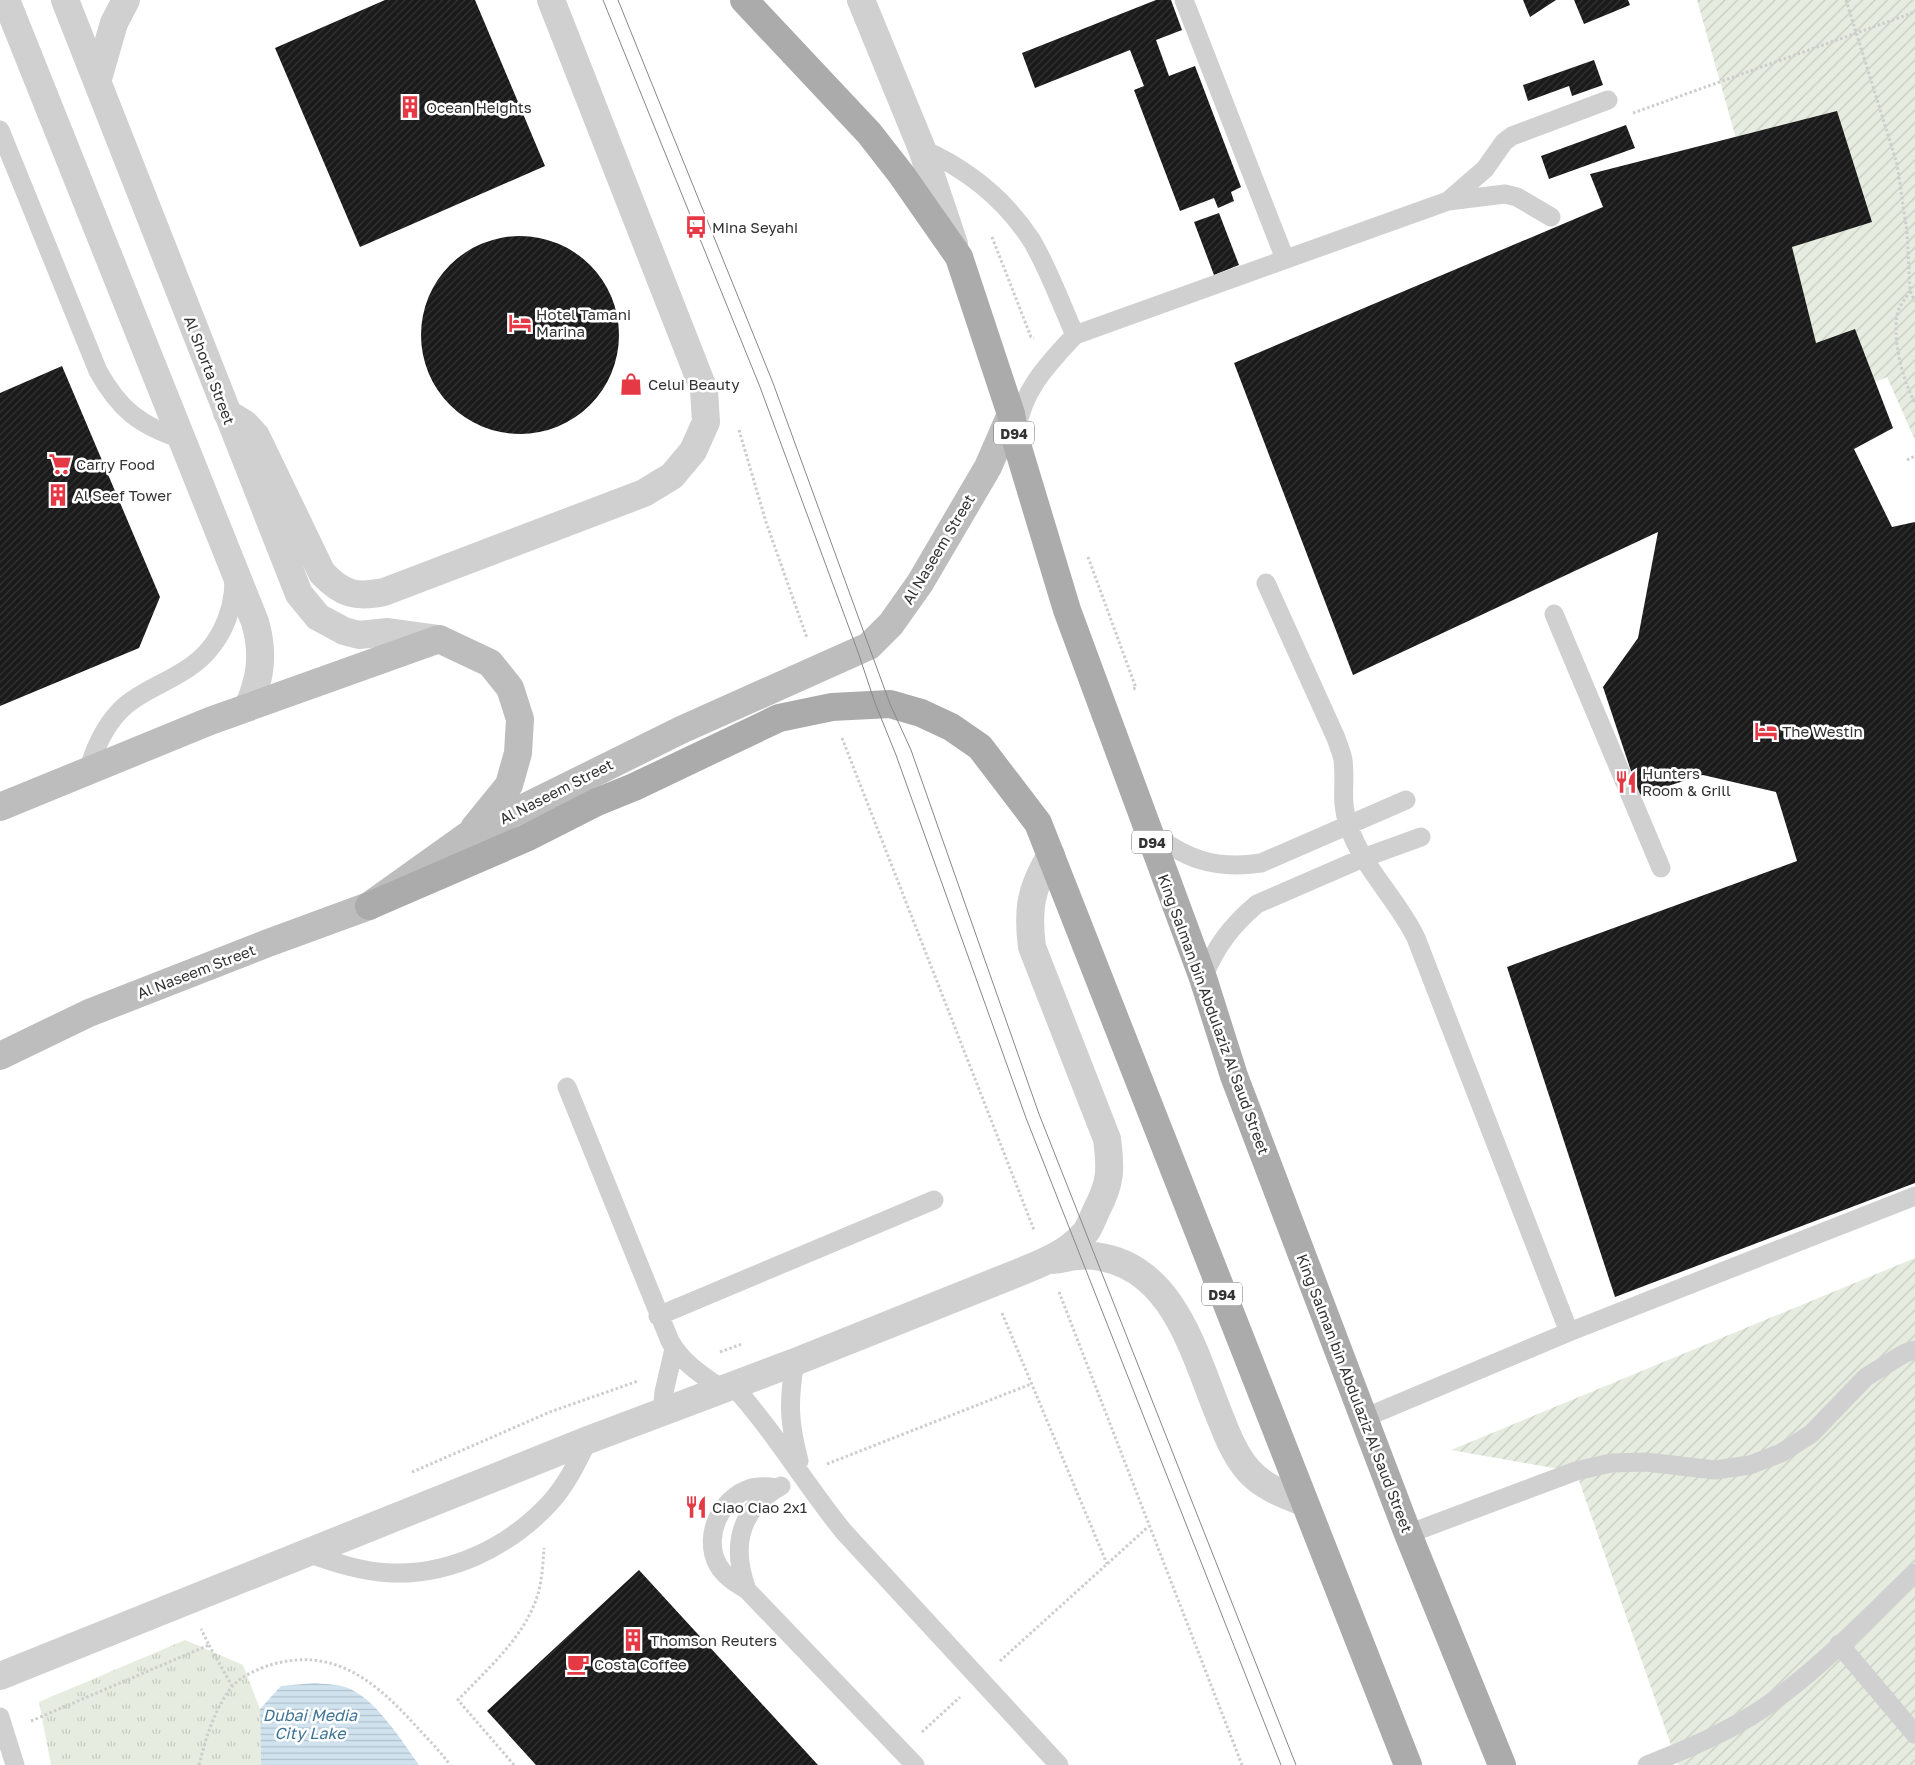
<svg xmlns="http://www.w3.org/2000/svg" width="1915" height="1765" viewBox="0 0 1915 1765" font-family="'Golos Text',sans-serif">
<defs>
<pattern id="grass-tufts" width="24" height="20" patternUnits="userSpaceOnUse" patternTransform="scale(1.25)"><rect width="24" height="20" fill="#e6ecdf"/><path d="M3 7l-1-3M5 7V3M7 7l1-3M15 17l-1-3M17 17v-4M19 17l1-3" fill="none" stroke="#c6cbc0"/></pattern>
<pattern id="garden-furrows" width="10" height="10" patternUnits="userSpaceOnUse" patternTransform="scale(1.25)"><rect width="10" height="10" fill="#e6ecdf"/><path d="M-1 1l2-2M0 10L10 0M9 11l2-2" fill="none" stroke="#c6cbc0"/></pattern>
<pattern id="water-rules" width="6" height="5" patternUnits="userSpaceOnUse" patternTransform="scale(1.25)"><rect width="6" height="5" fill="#cfe2ee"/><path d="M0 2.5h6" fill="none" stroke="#b2c2cd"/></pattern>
<pattern id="building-hatch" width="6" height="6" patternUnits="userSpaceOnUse" patternTransform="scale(1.25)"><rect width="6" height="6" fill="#1a1a1a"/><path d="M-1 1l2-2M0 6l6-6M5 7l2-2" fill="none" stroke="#333"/></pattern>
</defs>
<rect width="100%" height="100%" fill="#fff"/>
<path fill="url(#grass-tufts)" d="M185,1640l58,25 17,44 1,56h-210l-12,-63z"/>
<path fill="url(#garden-furrows)" d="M1697,0h218v440l-28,-63 -112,47 -13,-193z
M1915,1258v507h-237l-102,-293 -125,-22z"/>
<path fill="url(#water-rules)" d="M314,1683c10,1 22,1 31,4 29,9 57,54 74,78h-158l-1,-56 21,-23z"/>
<path fill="url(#building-hatch)" d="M385,0h90l70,166 -185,81 -85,-199z
M1156,0h15l11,30 -26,10 13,36 26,-10 46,121 -10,5 3,9 -16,7 -4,-10 -34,13 -46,-121 10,-4 -14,-36 -95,38 -13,-35z
M1523,0h33l-26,17z
M1574,0h54l2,5 -46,19z
M1594,60l9,25 -31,11 -3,-10 -41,15 -5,-16z
M1837,111l35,111 -80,25 24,96 39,-14 38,99 -39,21 38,78 23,-5v661l-300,114 -108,-330 290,-106 -21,-69 -73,-17 -64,20 -36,-108 35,-49 20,-106 -305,143 -119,-312 369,-156 -13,-33z
M1626,125l9,23 -86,31 -8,-23z
M1219,213l20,52 -25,10 -20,-53z
M421 335a99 99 0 1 1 198 0a99 99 0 1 1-198 0Z
M62,366l98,231 -21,51 -139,58v-313z
M639,1570l179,195h-282l-49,-54z"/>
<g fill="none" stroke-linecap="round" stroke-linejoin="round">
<path stroke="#cdcdcd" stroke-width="3" stroke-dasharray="2.5 2.5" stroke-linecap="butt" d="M1846,0l51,164 10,68 3,58 5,12
M1633,113l282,-101
M992,237l39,100 3,1
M1910,291c-4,7 -12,16 -13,24 -4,28 5,63 18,88
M739,430l27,92 41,116
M1907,460l8,-4
M1088,557l48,131 -4,1
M842,738l192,492
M1059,1292l183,473
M1002,1313l105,251
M720,1352l22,-8
M827,1464l204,-80
M412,1472l138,-60 88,-31
M209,1645l23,41
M1000,1661l149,-135
M31,1721l178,-76 -8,-16
M922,1732l38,-35
M199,1765c7,-27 15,-55 32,-77 8,-11 27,-19 39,-23 63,-19 105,16 145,60 12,13 25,26 35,40
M514,1765l-56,-65c29,-31 65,-61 79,-103 5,-15 6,-33 7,-49"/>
<path stroke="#d0d0d0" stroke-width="19" d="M1184,0l101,259
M0,130l98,241c21,38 42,55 84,68
M922,149c45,20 83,50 110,92 17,29 29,63 43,94
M1448,201l37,-32 19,-27 8,-6 96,-36
M1017,430c5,-40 32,-67 58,-95l373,-134 57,-7 12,3 34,20
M1266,583l70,155c2,7 6,15 7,22 3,23 -3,40 5,64 14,44 49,74 68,114l153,394
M1554,614l107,254
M88,771c7,-24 18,-49 38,-66 17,-14 37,-21 56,-33 35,-20 53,-57 52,-96
M1148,830c37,29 66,40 113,33l145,-63
M1203,978c12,-31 29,-53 54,-74l106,-46 58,-21
M567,1087l103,254c11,21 33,35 52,48
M658,1316l276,-116
M795,1362c-7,39 -6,61 4,99
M733,1386c42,46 72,98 111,146l215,233
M662,1413l2,-21 10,-43
M1364,1418l205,-86 346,-136
M778,1488c-6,-1 -13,-2 -20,-1 -34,4 -57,47 -40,78 7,12 18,18 29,25l168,175
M1408,1534l168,-63 35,-8 35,-1 69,8 35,-5 31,-12 30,-19 55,-57 39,-24 10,-3
M308,1553c27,10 55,19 84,20 59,2 116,-26 156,-68 18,-19 29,-42 40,-65
M747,1590c-16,-43 -8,-81 34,-104
M1839,1644l76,90
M0,1717l15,48
M1647,1765c40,-16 79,-32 115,-56 56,-38 104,-90 153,-136"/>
<path stroke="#d0d0d0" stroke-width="28" d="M6,0l249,622c9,31 6,56 -7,85
M65,0l234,594 19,23 26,14 15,4 29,-3 51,7
M97,82l17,-59 12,-23
M227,413l18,11 11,12 66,137c20,21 34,25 62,19l260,-99 28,-17 21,-25 13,-29 -2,-32 -153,-390
M1053,1260c14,-2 27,-6 41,-4 80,9 100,98 126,161 7,18 15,38 28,53 15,17 35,24 55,32
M0,1676l588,-236 207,-78 220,-88c25,-10 52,-20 70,-41 5,-6 8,-16 12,-24 14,-27 14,-40 10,-70l-75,-192c-5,-39 -1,-59 19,-92"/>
<path stroke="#d0d0d0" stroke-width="28" d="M861,0l61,149 32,95"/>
<path stroke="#bdbdbd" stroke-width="28" d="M0,807l210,-86 229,-82 51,24 20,25 10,31 -2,34 -9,32 -35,43
M0,1056l89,-43 179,-70 101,-37 98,-70 214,-106 188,-84 22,-22 29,-41 68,-116 23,-53"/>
<path stroke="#ababab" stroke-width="28" d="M744,0l125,133 32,41 58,83 52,157 5,27 51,169 136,368 31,98 174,458 94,231
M369,906l157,-68 71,-36 37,-15 145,-69 53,-11 58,-3 31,9 30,14 29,20 58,76 370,942"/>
<path stroke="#888" stroke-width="1" d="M603,0l157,387 98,265 17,51 21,52 130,363 255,647
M618,0l155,383 117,321 21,46 128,364 257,651"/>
</g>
<defs>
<symbol id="building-bare" viewBox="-9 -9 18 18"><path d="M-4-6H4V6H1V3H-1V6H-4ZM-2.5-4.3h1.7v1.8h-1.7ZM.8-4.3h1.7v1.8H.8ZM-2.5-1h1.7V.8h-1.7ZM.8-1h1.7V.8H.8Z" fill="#e63946" stroke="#fff" stroke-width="2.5" paint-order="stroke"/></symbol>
<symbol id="bus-bare" viewBox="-9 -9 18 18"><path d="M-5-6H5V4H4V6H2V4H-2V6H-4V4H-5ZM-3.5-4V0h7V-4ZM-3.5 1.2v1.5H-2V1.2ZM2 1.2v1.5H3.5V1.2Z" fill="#e63946" stroke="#fff" stroke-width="2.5" paint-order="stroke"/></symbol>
<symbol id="hotel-bare" viewBox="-9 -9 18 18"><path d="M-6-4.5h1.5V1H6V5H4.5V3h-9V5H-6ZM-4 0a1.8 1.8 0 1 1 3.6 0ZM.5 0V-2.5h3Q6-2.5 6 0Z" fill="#e63946" stroke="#fff" stroke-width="2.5" paint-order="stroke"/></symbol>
<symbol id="shop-bare" viewBox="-9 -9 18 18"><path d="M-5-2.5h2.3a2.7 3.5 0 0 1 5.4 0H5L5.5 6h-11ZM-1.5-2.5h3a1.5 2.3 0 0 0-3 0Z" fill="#e63946" stroke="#fff" stroke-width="2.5" paint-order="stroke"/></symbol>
<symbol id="supermarket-bare" viewBox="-9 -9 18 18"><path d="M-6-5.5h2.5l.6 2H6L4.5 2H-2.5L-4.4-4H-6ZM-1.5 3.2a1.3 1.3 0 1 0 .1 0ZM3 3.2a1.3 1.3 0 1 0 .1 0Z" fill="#e63946" stroke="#fff" stroke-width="2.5" paint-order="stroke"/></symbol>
<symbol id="restaurant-bare" viewBox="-9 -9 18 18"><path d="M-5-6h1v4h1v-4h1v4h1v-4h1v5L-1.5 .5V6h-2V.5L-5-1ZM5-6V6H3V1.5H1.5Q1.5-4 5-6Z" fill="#e63946" stroke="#fff" stroke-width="2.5" paint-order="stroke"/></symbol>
<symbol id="cafe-bare" viewBox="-9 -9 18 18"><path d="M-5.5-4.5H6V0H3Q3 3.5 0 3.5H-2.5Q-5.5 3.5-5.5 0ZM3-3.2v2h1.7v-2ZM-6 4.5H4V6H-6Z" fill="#e63946" stroke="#fff" stroke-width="2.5" paint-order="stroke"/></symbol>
</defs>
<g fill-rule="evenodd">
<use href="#building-bare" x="394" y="91" width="32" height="32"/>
<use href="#bus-bare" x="680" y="211" width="32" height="32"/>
<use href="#hotel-bare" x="504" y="307" width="32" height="32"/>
<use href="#shop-bare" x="615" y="368" width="32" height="32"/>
<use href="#supermarket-bare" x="44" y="448" width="32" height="32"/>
<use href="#building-bare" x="42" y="479" width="32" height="32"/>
<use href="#hotel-bare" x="1750" y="715" width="32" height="32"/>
<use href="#restaurant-bare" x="1610" y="766" width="32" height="32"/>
<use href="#restaurant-bare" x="680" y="1491" width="32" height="32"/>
<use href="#building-bare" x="617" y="1624" width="32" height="32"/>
<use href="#cafe-bare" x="562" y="1648" width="32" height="32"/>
</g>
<g text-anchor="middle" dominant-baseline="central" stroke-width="5" stroke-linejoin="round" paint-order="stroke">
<g fill="#fff" stroke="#707070" stroke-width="1">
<rect x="994" y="421.5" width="40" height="23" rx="4"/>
<rect x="1132" y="830.5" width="40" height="23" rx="4"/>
<rect x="1202" y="1282.5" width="40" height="23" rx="4"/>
</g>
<g font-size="14" font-weight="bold" fill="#333">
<text x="1014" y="433">D94</text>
<text x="1152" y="842">D94</text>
<text x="1222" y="1294">D94</text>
</g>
<g font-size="15" fill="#333" stroke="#fff" text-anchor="start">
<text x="426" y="107">Ocean Heights</text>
<text x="712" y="227">Mina Seyahi</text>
<text x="536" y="314">Hotel Tamani<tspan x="536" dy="17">Marina</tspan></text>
<text x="648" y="384">Celui Beauty</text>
<text x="76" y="464">Carry Food</text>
<text x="74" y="495">Al Seef Tower</text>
<text x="1782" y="731">The Westin</text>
<text x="1642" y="773">Hunters<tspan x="1642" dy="17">Room &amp; Grill</tspan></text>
<text x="712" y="1507">Ciao Ciao 2x1</text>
<text x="650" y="1640">Thomson Reuters</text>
<text x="594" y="1664">Costa Coffee</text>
</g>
<g font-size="15" fill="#333" stroke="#fff">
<text transform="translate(210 370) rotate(69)">Al Shorta Street</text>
<text transform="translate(938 549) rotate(-59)">Al Naseem Street</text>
<text transform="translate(556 791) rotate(-27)">Al Naseem Street</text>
<text transform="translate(196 971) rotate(-21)">Al Naseem Street</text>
<text transform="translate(1214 1014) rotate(70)">King Salman bin Abdulaziz Al Saud Street</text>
<text transform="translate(1355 1393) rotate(69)">King Salman bin Abdulaziz Al Saud Street</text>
</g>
<g font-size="16" font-style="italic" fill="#3f7597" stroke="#fff">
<text x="310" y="1715">Dubai Media<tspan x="310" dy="18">City Lake</tspan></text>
</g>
</g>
</svg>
